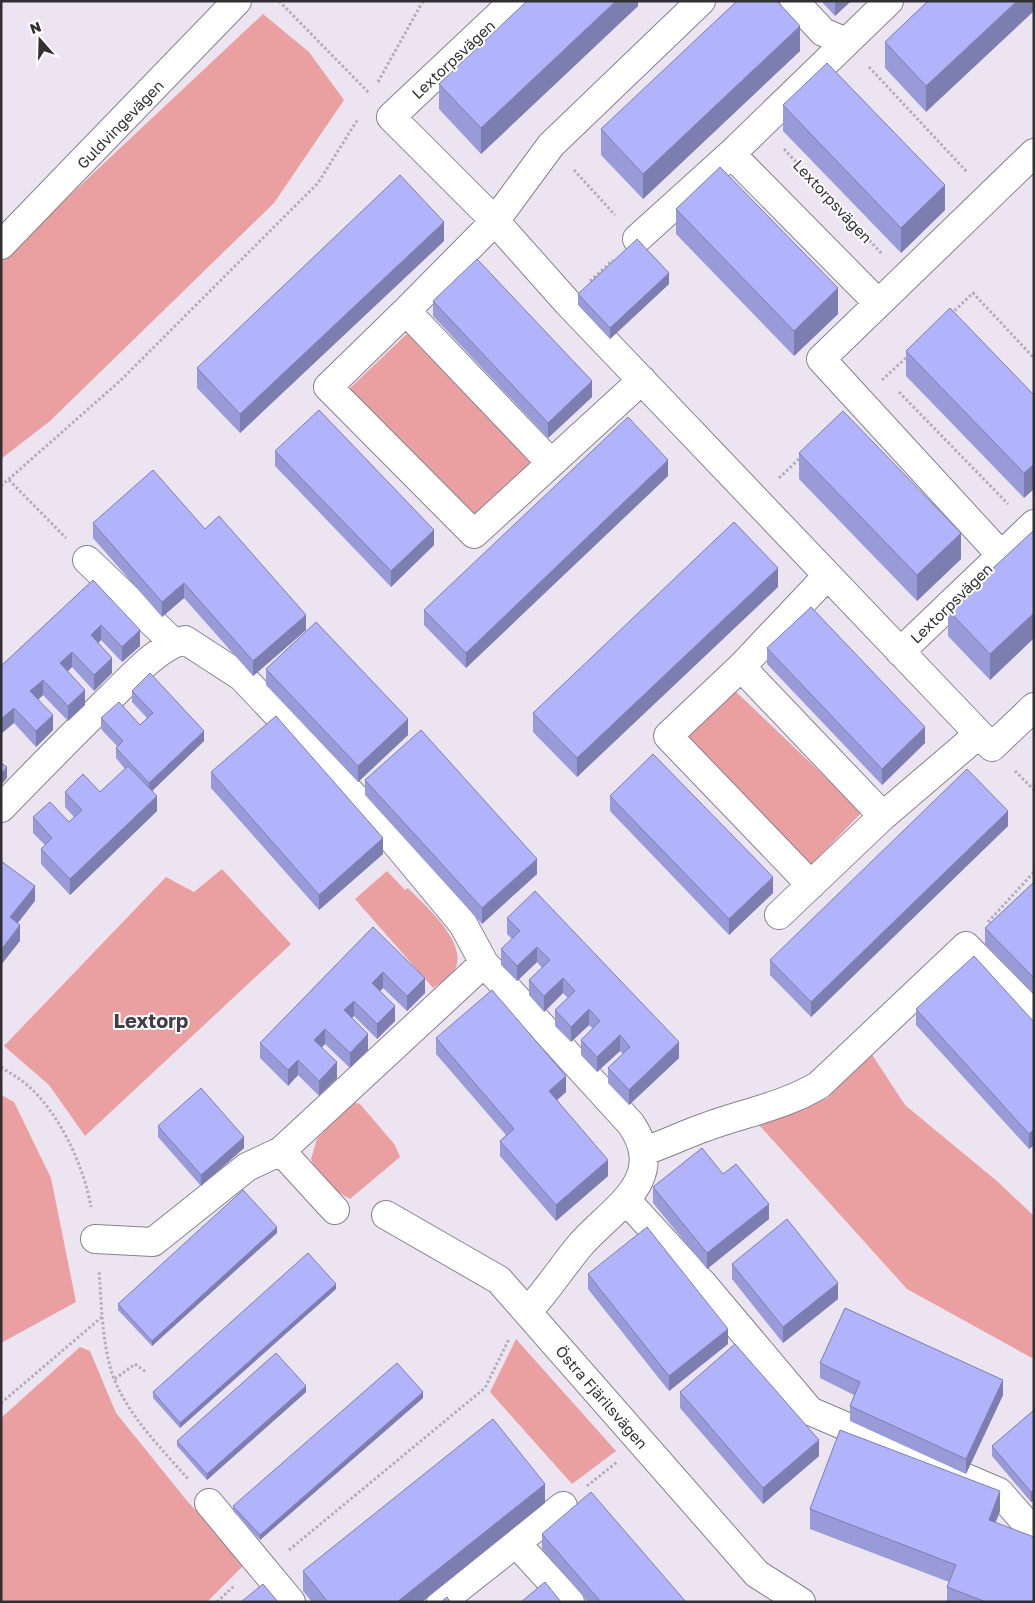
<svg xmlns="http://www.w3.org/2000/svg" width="1035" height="1603" viewBox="0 0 1035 1603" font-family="'Golos Text',sans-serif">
<rect width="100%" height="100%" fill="#ede4f2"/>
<path fill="#eaa0a1" d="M263,14l46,38 35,48 -70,103 -224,218 -49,38v-199z
M413,328l125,129 -66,62 -126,-127z
M732,688l130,124 -51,53 -130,-124z
M222,869l69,75 -206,192 -36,-51 -45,-39 162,-169 28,15z
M387,871l18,19 3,-2c17,18 66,59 44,86 -5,5 -13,10 -19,14l-78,-89z
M869,1050l36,55 93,77 36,34v140l-2,2 -125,-69 -148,-164 69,-27z
M1,1095l13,7 37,76 25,124 -75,41z
M352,1102l8,2 35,41 5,12 -50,42 -29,-17 -10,-23 6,-20z
M516,1339l100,112 -44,33 -82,-92z
M80,1347l10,4 26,62 72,89 58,61 -39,39h-206v-184z"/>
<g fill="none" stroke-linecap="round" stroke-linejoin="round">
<defs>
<path id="minor" d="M514,1l-123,116 104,104 72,81 412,432
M794,1l29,31 23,10
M731,154l147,149
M637,239l94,-85 158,-153
M1,245l236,-244
M406,311l89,-90 56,-76 150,-144
M551,463l-145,-152 -78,76 146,147 168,-154
M1001,555l-180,-196 213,-206
M87,560l87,83
M900,652l134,-128
M741,667l86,-91
M1,808c36,-37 72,-74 110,-111 21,-20 46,-50 74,-57l57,37 54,57 88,95 79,95 21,39
M811,885l-143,-149 73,-69 142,149
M779,915l104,-99 96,-82 13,13 42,-40
M281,1151l203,-188 147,161c37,55 -15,82 -49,119 -19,22 -34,47 -55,69
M644,1151c22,-7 41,-17 62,-24 38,-14 78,-21 113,-42l147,-139 68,69
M627,1201l76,83 107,127 189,81 27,31 8,3
M386,1215l113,65 258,294 44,28
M95,1239l58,3 94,-75 34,-16 54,59
M209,1503l82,99
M515,1542l55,60
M441,1602l122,-96"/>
</defs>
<use href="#minor" stroke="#89808d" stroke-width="30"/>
<path stroke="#b3acb7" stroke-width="3" stroke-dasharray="2.5 2.5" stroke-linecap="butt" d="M279,1l91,93
M869,67l98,105
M378,82l45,-81
M784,149l99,106
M574,170l41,45
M590,281l23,-21
M951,314l22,-21 61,65
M882,380l27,-25
M899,392l109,112
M779,478l23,-22
M9,480l57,58
M1,486l120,-106 197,-197 40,-64
M1015,771l19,19
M988,922l46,-50
M1,1067c9,6 18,11 26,18 32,27 57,81 64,122
M102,1317c2,18 4,36 9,53 13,42 50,78 78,110
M115,1379l20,-15 11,8
M1,1403l101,-86 -3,-47
M587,1486l30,-24
M289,1550l196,-162 24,-49
M217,1602l18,-17"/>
<use href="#minor" stroke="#fff" stroke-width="28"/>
</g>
<path fill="#989bd7" d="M638,1v5l-157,148 -42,-45v-25z
M821,1h30l-16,15z
M928,1l-2,111 -41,-44v-26z
M800,51l-157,148 -42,-44v-26z
M783,105l162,105 -44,43 -118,-122z
M676,209l162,105 -44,42 -118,-122z
M444,241l-204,192 -43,-45v-20z
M669,284l-59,55 -32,-34v-11z
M433,301l159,96 -44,41 -115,-122z
M906,351l128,44 -10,103 -118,-122z
M275,451l159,94 -43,42 -116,-121z
M799,453l162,106 -44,42 -118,-122z
M668,476l-202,192 -42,-43v-15z
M93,523l112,6 101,101 -53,46 -69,-78 -22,19 -69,-79z
M1034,530v108l-44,42 -42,-44v-26z
M93,580l47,66 -18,16 -21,-22 -3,3 14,30 -18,18 -22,-24 -4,4 17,34 -17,16 -25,-26 -5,5 15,30 -17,17 -22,-24 -13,-57z
M778,587l-201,190 -44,-45v-19z
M767,648l158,95 -43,42 -115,-121z
M266,669l142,66 -50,47 -92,-97z
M132,691l72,50 -52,50 5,20 -87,84 -29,-31v-15l4,-4 -12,-12v-16l36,5 5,-5 -9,-10v-15h35l25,-23 -9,-11v-10l1,-2 -16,-17v-11l39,7 7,-7 -15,-16z
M211,772l172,82 -64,56 -108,-122z
M365,780l172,94 -55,50 -117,-129z
M610,796l163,97 -44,42 -119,-124z
M1008,826l-197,191 -41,-42v-15z
M1034,882v112l-49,-50v-16z
M507,918l172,140 -50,47 -21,-22v-15l15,-14 -3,-3 -23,21 -16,-17v-15l12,-11 -4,-4 -18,17 -16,-16v-16l13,-12 -5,-5 -19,19 -15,-17v-15l13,-12 -5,-6 -20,19 -16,-16v-16l11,-10 -5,-5z
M373,927l52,66 -18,18 -24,-23 -3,3 15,30 -18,18 -23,-23 -2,2 16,32 -18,18 -25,-24 -3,3 15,31 -18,18 -21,-21 -10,11 -28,-28v-15z
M916,1009l118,13v123l-5,4 -113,-124z
M436,1038l130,54 -9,8 51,76 -52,45 -56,-65v-15l6,-6 -70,-81z
M158,1126l86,22 -43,38 -43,-49z
M653,1187l116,32 -62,50 -54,-66z
M277,1233l-125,113 -34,-36v-6z
M732,1264l106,35 -55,44 -51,-64z
M588,1274l140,70 -59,47 -81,-102z
M336,1289l-156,139 -27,-30v-6z
M820,1363l183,32 -37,79 -116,-53v-15l4,-11 -34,-17z
M306,1392l-99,88 -30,-34v-5z
M680,1392l139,64 -56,48 -83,-96z
M423,1398l-163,142 -27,-29v-5z
M1034,1410v90l-3,2 -39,-46v-10z
M545,1503l-123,99h-110l-9,-11v-20z
M810,1509l190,2 -5,12 39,79h-87v-15l2,-5 -139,-53z
M542,1534l144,68h-98l-46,-53z"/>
<path fill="#7c7eaf" d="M616,1h22v5l-157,148v-26z
M835,1h16l-16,15z
M1017,1h17v10l-108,101v-26z
M800,26v25l-157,148v-25z
M945,185v25l-44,43v-25z
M444,222v19l-204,192v-19z
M669,273v11l-59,55v-11z
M838,288v26l-44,42v-25z
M592,381v16l-44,41v-15z
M668,460v16l-202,192v-15z
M1034,464v25l-10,9v-25z
M434,530v15l-43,42v-16z
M961,533v26l-44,42v-26z
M778,568v19l-201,190v-19z
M184,583v15l-22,19v-15z
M1034,613v25l-44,42v-26z
M306,615v15l-53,46v-15z
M101,625v15l-10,10v-15z
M140,630v16l-18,16v-15z
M72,652v15l-12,12v-16z
M112,658v15l-18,18v-16z
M43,680v15l-13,12v-16z
M85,690v15l-17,16v-15z
M14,708v15l-13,11v-15z
M53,715v15l-17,17v-16z
M408,719v16l-50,47v-16z
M925,727v16l-43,42v-16z
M204,731v10l-55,53v-11z
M7,767v11l-6,7v-11z
M157,796v15l-87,84v-16z
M1008,811v15l-197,191v-15z
M383,838v16l-64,56v-15z
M537,859v15l-55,50v-16z
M773,877v16l-44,42v-16z
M35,886v15l-25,32v-16z
M20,925v16l-19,24v-15z
M537,947v15l-20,19v-15z
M383,972v16l-11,11v-16z
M425,978v15l-18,18v-15z
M563,978v15l-19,19v-16z
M354,1001v15l-10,9v-15z
M395,1006v15l-18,18v-15z
M589,1009v16l-18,17v-15z
M325,1029v15l-11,11v-15z
M368,1034v16l-18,18v-15z
M620,1035v16l-23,21v-15z
M679,1042v16l-50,47v-15z
M298,1060v15l-10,11v-16z
M337,1062v16l-18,18v-15z
M566,1076v16l-17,15v-16z
M1034,1129v16l-5,4v-15z
M244,1137v11l-43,38v-11z
M608,1160v16l-52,45v-16z
M769,1204v15l-62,50v-16z
M277,1227v6l-125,113v-5z
M838,1283v16l-55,44v-16z
M336,1284v5l-156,139v-5z
M728,1329v15l-59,47v-15z
M1003,1380v15l-37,79v-15z
M306,1386v6l-99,88v-6z
M423,1392v6l-163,142v-5z
M819,1440v16l-56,48v-16z
M545,1484v19l-123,99h-25z
M1034,1489v11l-3,2v-10z
M1000,1491v20l-11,29v-20z"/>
<path fill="#b1b4fa" stroke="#7c7eaf" d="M527,1h89l-135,127 -42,-44z
M737,1h40l23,25 -157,148 -42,-45z
M928,1h89l-91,85 -41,-44z
M827,63l118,122 -44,43 -118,-123z
M720,167l118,121 -44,43 -118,-122z
M400,175l44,47 -204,192 -43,-46z
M637,239l32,34 -59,55 -32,-34z
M477,259l115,122 -44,42 -115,-122z
M950,308l84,87v69l-10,9 -118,-122z
M319,410l115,120 -43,41 -116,-120z
M843,411l118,122 -44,42 -118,-122z
M628,417l40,43 -202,193 -42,-43z
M153,470l52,59 14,-13 87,99 -53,46 -69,-78 -22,19 -69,-79z
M734,522l44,46 -201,190 -44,-45z
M1034,530v83l-44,41 -42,-44z
M93,580l47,50 -18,17 -21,-22 -10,10 21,23 -18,17 -22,-23 -12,11 25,27 -17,16 -25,-26 -13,11 23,24 -17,16 -22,-23 -13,11v-53z
M811,607l114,120 -43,42 -115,-121z
M316,622l92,97 -50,47 -92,-97z
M150,673l54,58 -55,52 -33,-35 7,-7 -22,-23 18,-16 21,23 13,-12 -21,-22z
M276,716l107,122 -64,57 -108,-123z
M421,730l116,129 -55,49 -117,-128z
M653,754l120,123 -44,42 -119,-123z
M1,763l6,4 -6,7z
M128,766l29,30 -87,83 -29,-30 11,-11 -19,-21 17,-15 19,20 13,-12 -17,-18 18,-18 17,18z
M967,769l41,42 -197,191 -41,-42z
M1,861l34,25 -25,31 10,8 -19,25z
M1034,882v96l-49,-50z
M535,891l144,151 -50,48 -21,-22 22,-21 -10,-12 -23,22 -16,-17 19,-19 -11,-12 -18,18 -16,-17 20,-19 -12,-13 -19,18 -15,-16 21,-20 -13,-13 -20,19 -16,-17 19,-18 -13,-13z
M373,927l52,51 -18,18 -24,-24 -11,11 23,23 -18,18 -23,-23 -10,9 24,24 -18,19 -25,-24 -11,11 23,22 -18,19 -21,-21 -10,10 -28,-27z
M974,956l60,66v107l-5,5 -113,-125z
M492,990l74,86 -17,15 59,69 -52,45 -56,-64 14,-12 -78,-91z
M201,1088l43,49 -43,38 -43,-49z
M702,1148l21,26 13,-10 33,40 -62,49 -54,-66z
M243,1190l34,37 -125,114 -34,-37z
M787,1219l51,64 -55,44 -51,-63z
M647,1227l81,102 -59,47 -81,-102z
M308,1253l28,31 -156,139 -27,-31z
M845,1308l158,72 -37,79 -116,-53 10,-24 -40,-19z
M735,1344l84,96 -56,48 -83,-96z
M276,1353l30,33 -99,88 -30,-33z
M397,1363l26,29 -163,143 -27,-29z
M1034,1410v79l-3,3 -39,-46z
M493,1419l52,65 -148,118h-69l-25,-31z
M840,1430l160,61 -11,29 45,17v65h-48l-39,-15 9,-22 -146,-56z
M591,1492l95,110h-85l-59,-68z
M545,1582l16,20h-40z
M263,1584l15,18h-37z
M447,1597l3,5h-9z"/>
<g text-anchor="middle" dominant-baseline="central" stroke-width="4" stroke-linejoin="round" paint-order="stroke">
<g font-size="15" fill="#322f34" stroke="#fff">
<text transform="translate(453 59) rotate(-43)">Lextorpsvägen</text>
<text transform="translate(120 124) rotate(-46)">Guldvingevägen</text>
<text transform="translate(833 201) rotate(47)">Lextorpsvägen</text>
<text transform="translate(951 603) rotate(-44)">Lextorpsvägen</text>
<text transform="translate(602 1397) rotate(49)">Östra Fjärilsvägen</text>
</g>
<g font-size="20" font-weight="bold" fill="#443d48" stroke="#fff">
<text x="151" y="1020">Lextorp</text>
</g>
</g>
<rect width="1035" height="1603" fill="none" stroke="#322f34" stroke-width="5"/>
<g transform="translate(40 40) rotate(340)" stroke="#ffffff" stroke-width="4" paint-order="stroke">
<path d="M0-4L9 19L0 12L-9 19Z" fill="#322f34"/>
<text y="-8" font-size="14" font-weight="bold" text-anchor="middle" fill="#322f34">N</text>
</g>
</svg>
